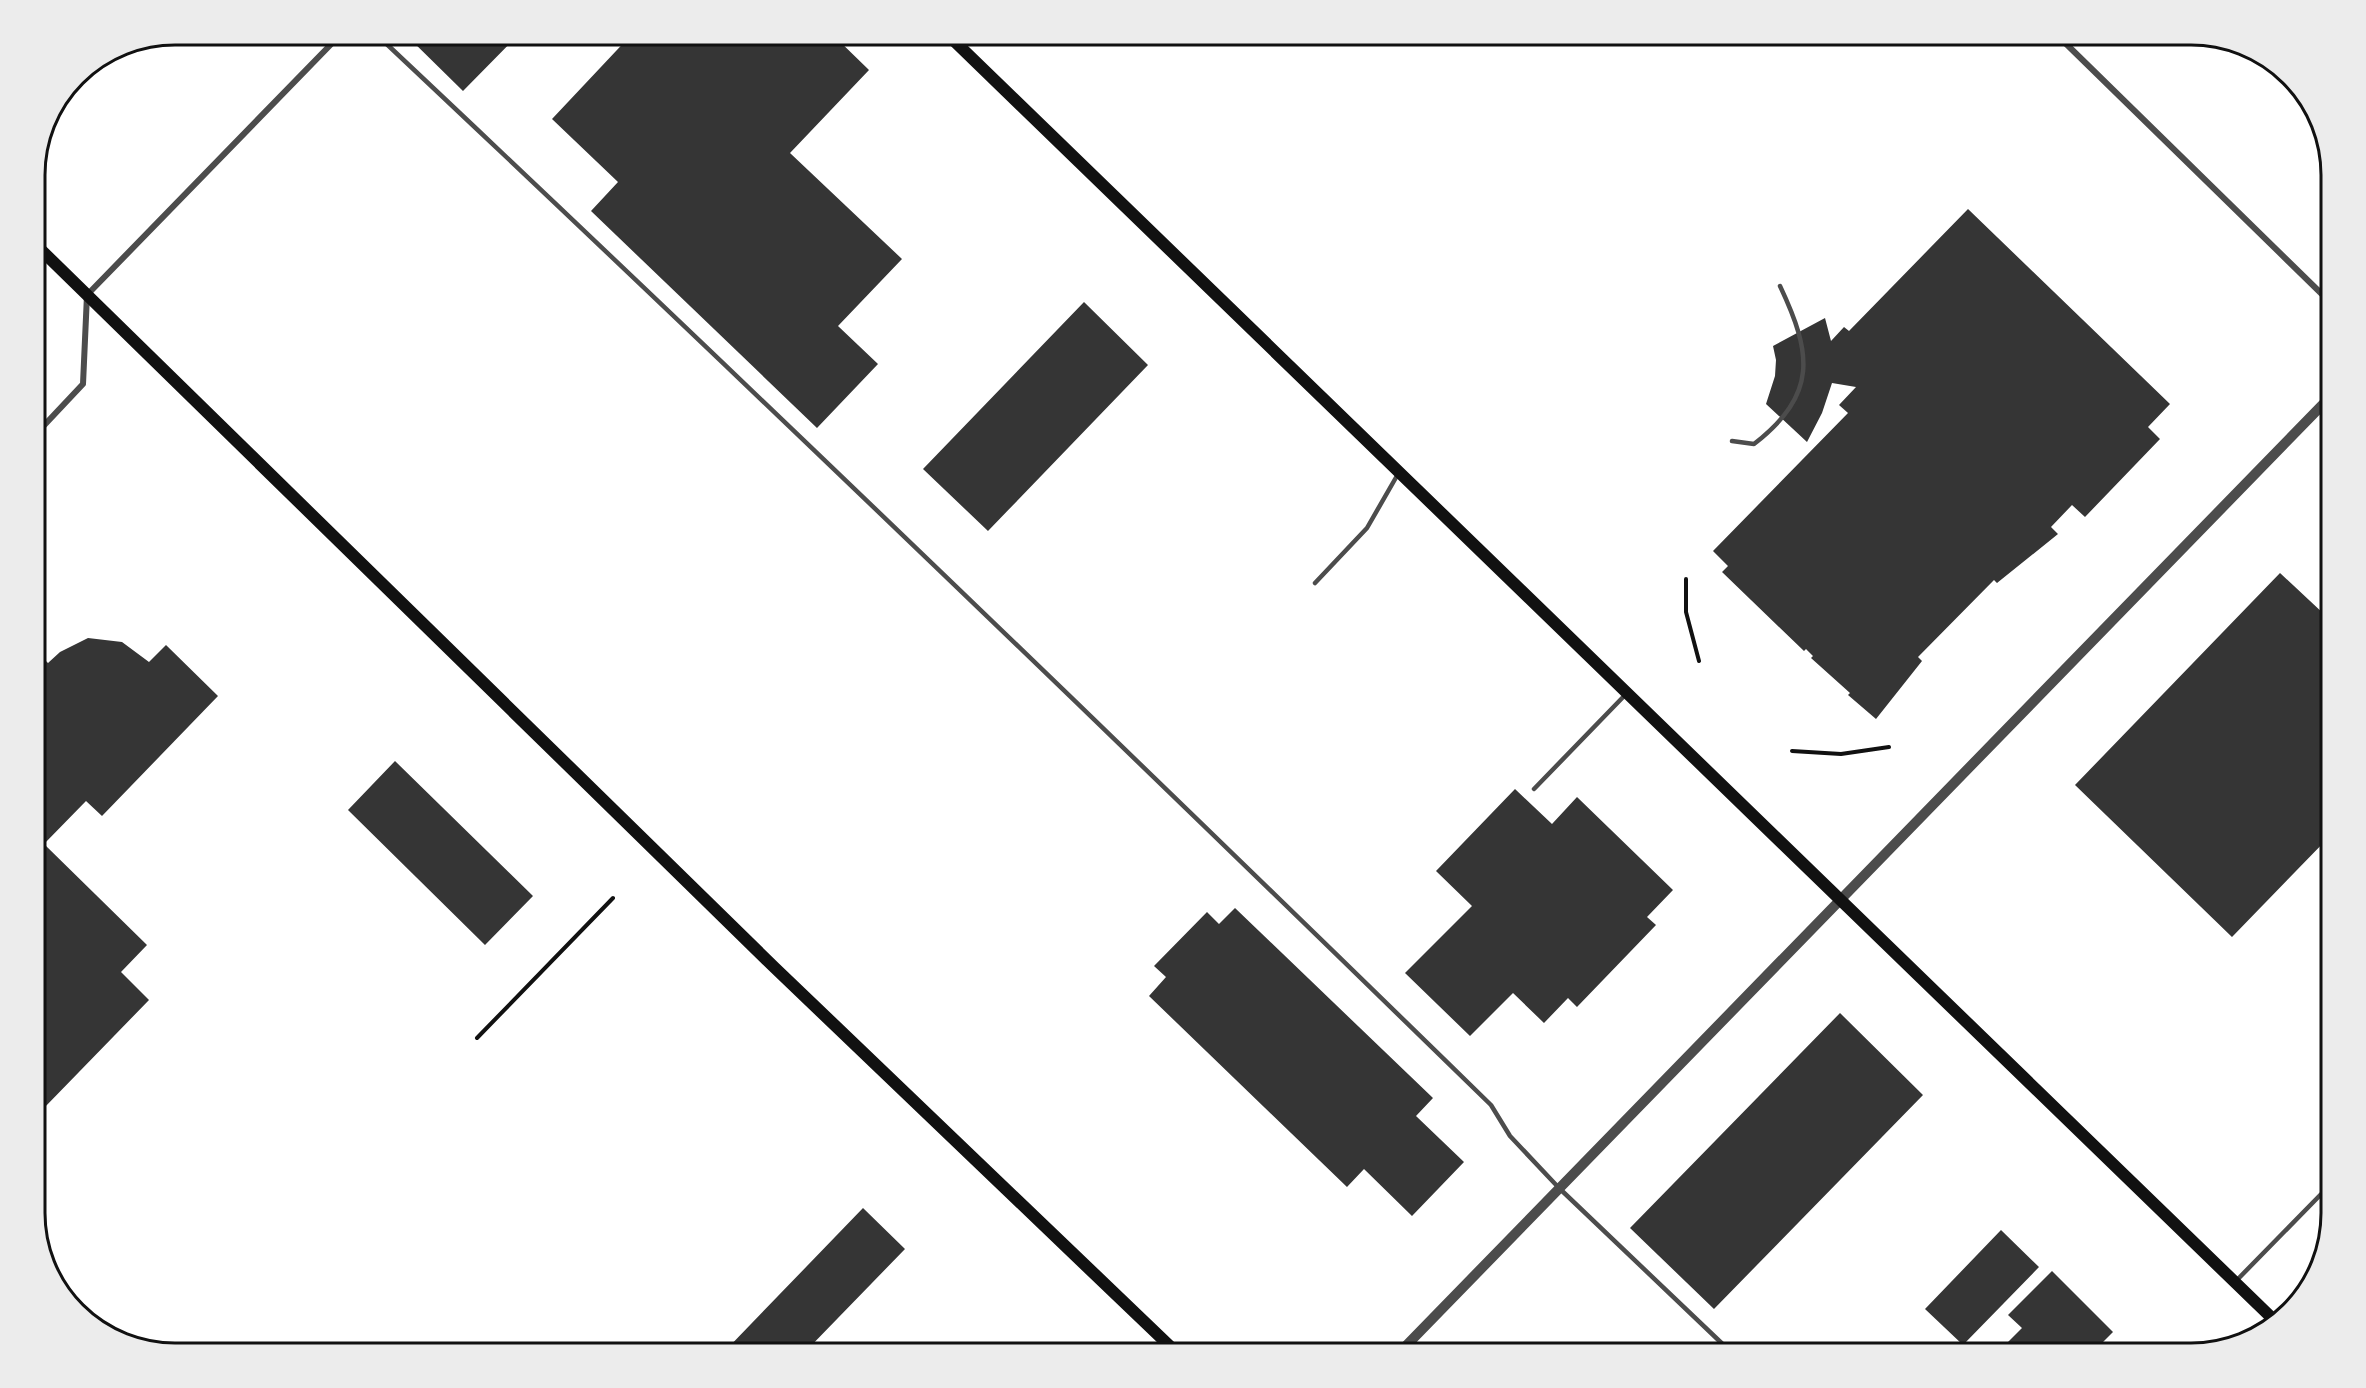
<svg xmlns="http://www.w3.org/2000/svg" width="2366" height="1388" viewBox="0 0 2366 1388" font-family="Spectral,serif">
<rect width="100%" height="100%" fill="#fff"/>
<path fill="#353535" d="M405,34h114l-56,57z
M632,34h200l37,36 -79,83 112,106 -64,67 40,38 -61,64 -226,-217 27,-29 -66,-63z
M1968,209l202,195 -22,23 12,12 -75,78 -13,-12 -21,22 7,7 -61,49 -3,-3 -76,77 4,4 -46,58 -28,-24 2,-2 -39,-35 2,-2 -7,-7 -2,2 -82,-79 6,-6 -15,-15 135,-138 -9,-8 17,-18 -24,-4 -10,30 -15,29 -41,-38 9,-28 1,-16 -3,-14 52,-28 6,23 13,-14 5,4z
M1084,302l64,63 -160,166 -65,-62z
M2280,573l45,42 6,-6v226l-99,102 -157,-152z
M88,638l34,4 27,20 17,-17 52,51 -116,120 -16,-15 -42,43 103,101 -26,27 28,28 -105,108 -9,-9v-449l13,13 12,-11z
M395,761l138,135 -48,49 -137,-135z
M1515,789l37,35 25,-27 96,93 -26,27 9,8 -79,82 -9,-9 -24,25 -31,-30 -43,43 -65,-63 67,-67 -36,-35z
M1235,908l198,190 -17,18 48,46 -52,54 -48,-47 -17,18 -198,-191 17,-19 -12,-11 53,-54 12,12z
M1840,1013l83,82 -209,214 -84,-81z
M863,1208l42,41 -101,104h-81z
M2001,1230l38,37 -76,78 -38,-36z
M2052,1271l61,61 -21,21h-82l-7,-6 19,-19 -14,-13z"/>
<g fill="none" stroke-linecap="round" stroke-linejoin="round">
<path stroke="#111" stroke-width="4" d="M1686,579v33l13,49
M1792,751l49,3 48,-7
M477,1038l136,-140"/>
<path stroke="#4c4c4c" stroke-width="4.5" d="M376,34c375,353 746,711 1115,1071l19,31 49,52 173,165
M1732,441l22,3c64,-50 58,-90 26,-158
M1315,583l52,-55 31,-54
M1534,789l93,-96
M2236,1281l95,-97"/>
<path stroke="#4c4c4c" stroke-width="6" d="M2056,34l275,269
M35,435l48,-51 4,-89 254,-261"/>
<path stroke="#4c4c4c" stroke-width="10" d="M1399,1353l932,-957"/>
<path stroke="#111" stroke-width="12" d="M947,34l1328,1287
M35,244l740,724 402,385"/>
</g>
<path d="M0 0H2366V1388H0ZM175 45H2191A130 130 0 0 1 2321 175V1213A130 130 0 0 1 2191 1343H175A130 130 0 0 1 45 1213V175A130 130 0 0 1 175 45Z" fill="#ececec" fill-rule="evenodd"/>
<path fill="none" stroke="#111" stroke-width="3" d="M175 45H2191A130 130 0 0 1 2321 175V1213A130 130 0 0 1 2191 1343H175A130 130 0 0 1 45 1213V175A130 130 0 0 1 175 45Z"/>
</svg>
